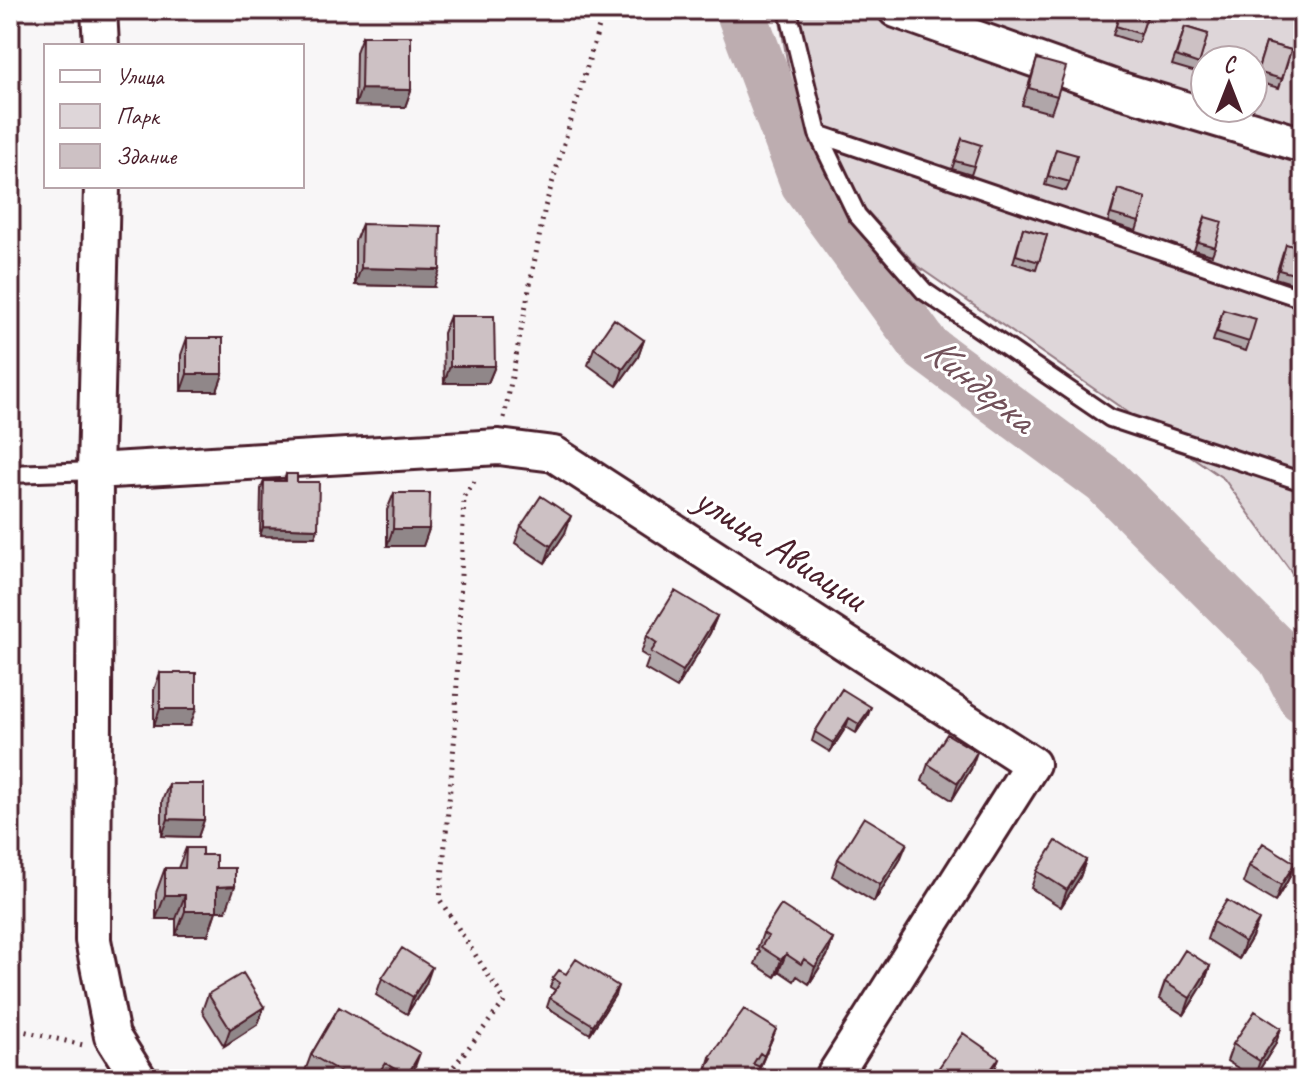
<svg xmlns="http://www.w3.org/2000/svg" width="1313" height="1089" viewBox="0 0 1313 1089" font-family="Caveat,sans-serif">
<rect width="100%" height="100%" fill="#f8f6f7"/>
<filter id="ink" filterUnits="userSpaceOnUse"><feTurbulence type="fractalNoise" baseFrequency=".0125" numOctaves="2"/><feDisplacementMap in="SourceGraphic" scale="16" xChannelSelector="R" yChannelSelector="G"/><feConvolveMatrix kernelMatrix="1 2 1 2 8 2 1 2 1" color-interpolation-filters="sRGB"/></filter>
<g filter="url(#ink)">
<path fill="#ded6d9" stroke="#947a82" stroke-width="2" fill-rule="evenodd" d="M778,10h525v578l-79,-109 -307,-213 -116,-128zM1205,60h48v48h-48z"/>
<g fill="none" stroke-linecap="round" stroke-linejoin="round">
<path stroke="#bdadb0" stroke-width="50" d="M740,10l65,173 121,165 180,133 176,176 21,41"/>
<defs>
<path id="service" d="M788,10l30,124 485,165
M818,134l39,81 67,76 186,127 193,64
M10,474l85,-3"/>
<path id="minor" d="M99,10l2,36
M896,10l225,80 182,55
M102,186l-7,285 -2,469 19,96 27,43
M95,471l404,-24 55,7 478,310 -200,315"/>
</defs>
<use href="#service" stroke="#4a1f2b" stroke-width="22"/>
<use href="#minor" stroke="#4a1f2b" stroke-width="40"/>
<path stroke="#4a1f2b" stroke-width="5" stroke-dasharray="2 6" stroke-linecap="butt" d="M504,418l41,-211 59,-197
M10,1028l73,17
M444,1079l61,-78 -65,-101 15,-167 9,-237 13,-19"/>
<use href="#service" stroke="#fff" stroke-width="16"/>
<use href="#minor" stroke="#fff" stroke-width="34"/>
</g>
<path fill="#b0a6a9" stroke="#4a1f2b" stroke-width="2" d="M1121,10l26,6 -9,27 -25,-8z
M1185,27l23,7 -12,38 -24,-7z
M362,36l49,54 -6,17 -50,-1 1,-54z
M1266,43l25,7 -12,38 -25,-7z
M1037,59l20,37 -6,17 -29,-8z
M962,139l12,27 -3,9 -19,-6z
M1053,158l17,24 -4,9 -21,-6z
M1115,198l24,24 -3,9 -28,-9z
M1205,217l10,30 -3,8 -18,-5z
M362,224l72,63 -79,-2v-44z
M1023,228l24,7 -11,35 -23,-7z
M1283,252l20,19 -5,14 -23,-7z
M1223,310l26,32 -3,9 -33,-10z
M450,316l45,50 -7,17h-44l-1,-50z
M187,338l36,36 -6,17h-36v-36z
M644,340l-6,17 -21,29 -29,-21 6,-17z
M286,474l11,8 21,47 -3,8 -55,-1 1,-47 3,-8h20z
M394,493l35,36 -6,17h-36v-36z
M521,526l44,7 -20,30 -30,-20z
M717,616l-7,17 -33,55 -32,-19 4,-11 -8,-5 6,-17z
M160,673l30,53h-36v-36z
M842,689l26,26 -12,18 -10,-6 -16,25 -18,-11 3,-9z
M928,764l43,5 -19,31 -30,-19z
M169,784l35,36 -6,17 -36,-1v-35z
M186,848l16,7 14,13 10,43h-10l-8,24h-32v-16h-20v-26l9,-25h13z
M838,859l62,1 -26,42 -42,-26z
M1086,860l-6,17 -19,30 -30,-19 6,-17z
M1295,863l-7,17 -13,22 -32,-19 6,-17z
M1213,922l39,15 -13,22 -32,-20z
M763,933l70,6 -6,17 -18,28 -12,-8 -3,5 -15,-10 -4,6 -20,-13 5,-13 -3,-1z
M1210,966l-6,17 -20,32 -25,-16 6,-17z
M566,974l49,21 -25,39 -43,-27 3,-9 5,-8 -5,-3 3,-9z
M382,978l44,6 -19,30 -31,-19z
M208,994l56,13 -6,17 -34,22 -22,-35z
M339,1007l72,72h-109l9,-24z
M1281,1028l-6,17 -21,33 -27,-17 6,-17z
M776,1029l-21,50h-52l7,-22z"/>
<path fill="#908789" stroke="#4a1f2b" stroke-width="2" d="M361,89l50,1 -6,17 -50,-1z
M361,268l79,2 -6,17 -79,-2z
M644,340l-6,17 -21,29 6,-17z
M450,366h45l-7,17h-44z
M187,374h36l-6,17h-36z
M571,516l-6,17 -20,30 6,-17z
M263,527l55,2 -3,8 -55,-1z
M393,529h36l-6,17h-36z
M717,616l-7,17 -33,55 6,-17z
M871,707l-3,8 -12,18 3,-9z
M160,709h36l-6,17h-36z
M849,718l-3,9 -16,25 3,-9z
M977,752l-6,17 -19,31 6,-17z
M168,819l36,1 -6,17 -36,-1z
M907,843l-7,17 -26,42 6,-17z
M1086,860l-6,17 -19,30 6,-17z
M1295,863l-7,17 -13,22 6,-17z
M235,886l-9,25h-10l-8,24h-32l9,-24 32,-24z
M165,895h20l-9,24h-20z
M1259,920l-7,17 -13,22 6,-17z
M833,939l-6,17 -18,28 6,-17z
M786,954l-7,17 -4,6 6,-17z
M1210,966l-6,17 -20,32 6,-17z
M432,967l-6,17 -19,30 6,-17z
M618,986l-3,9 -25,39 3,-9z
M264,1007l-6,17 -34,22 6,-17z
M1281,1028l-6,17 -21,33 6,-17z
M776,1029l-21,50h-5l9,-11z
M420,1053l-9,25 -5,1 1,-3z
M999,1058l-6,17 -3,4h-6z"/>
<path fill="#cdc1c4" stroke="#4a1f2b" stroke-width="2" d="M1121,10h8l18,6 -6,18 -25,-8z
M10,22h3v36h-3z
M1185,27l23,7 -9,30 -23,-8z
M362,36h49v54l-50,-1z
M1266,43l25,7 -9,29 -25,-7z
M1037,59l29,8 -9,29 -28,-8z
M962,139l19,6 -7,21 -19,-5z
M10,146h2l-1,36h-1z
M1056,149l21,6 -7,27 -22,-6z
M1118,189l28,9 -7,24 -28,-8z
M1205,217l17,5 -7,25 -17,-5z
M362,224l79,2 -1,44 -79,-2z
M1023,228l24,7 -8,27 -23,-7z
M1286,244l17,5v22l-2,5 -22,-6z
M1223,310l33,9 -7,23 -32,-10z
M450,316h44l1,50h-45z
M614,319l30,21 -21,29 -29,-21z
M187,338h36v36h-36z
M286,474h11v8h22l-1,47 -55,-2 1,-46h22z
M394,493h36l-1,36h-36z
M541,496l30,20 -20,30 -30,-20z
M675,591l42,25 -34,55 -32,-19 6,-9 -10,-7z
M160,673h36v36h-36z
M842,689l29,18 -12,17 -10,-6 -16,25 -18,-11z
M947,734l30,18 -19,31 -30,-19z
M169,784h35v36l-36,-1z
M864,817l43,26 -27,42 -42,-26z
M1056,841l30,19 -19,30 -30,-19z
M1263,843l32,20 -14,22 -32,-19z
M186,848h16v7h14v13h19v18l-18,1v24h-32v-16h-20v-27h20z
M1227,900l32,20 -14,22 -32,-20z
M781,905l52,34 -18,28 -11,-8 -3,5 -15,-10 -5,6 -20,-13 7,-11 -5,-3z
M402,948l30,19 -19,30 -31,-19z
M1185,950l25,16 -20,32 -25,-16z
M576,959l42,27 -25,39 -43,-27 10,-15 -7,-5 6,-8 7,4z
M243,973l21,34 -34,22 -22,-35z
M339,1007l81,46 -13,23 -22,-13 -10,16h-22l-42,-24z
M744,1009l32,20 -12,27 -4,-3 -7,11 7,3 -10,12h-24l-3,-2 -7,2 -9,-12 5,-8 -2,-2z
M1255,1011l26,17 -21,33 -27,-17z
M963,1033l36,25 -15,21h-53z"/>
</g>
<g text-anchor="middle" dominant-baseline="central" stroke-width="6" stroke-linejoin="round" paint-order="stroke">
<g font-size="40" fill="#4a1f2b" stroke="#fff">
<text transform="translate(781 548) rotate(33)">улица Авиации</text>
</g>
<g font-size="42" font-style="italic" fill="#72515a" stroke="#fff">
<text transform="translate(980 384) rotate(39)">Киндерка</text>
</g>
</g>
<rect width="1313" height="1089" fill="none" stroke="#fff" stroke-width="40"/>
<rect x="20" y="20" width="1273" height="1049" fill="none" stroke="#4a1f2b" stroke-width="3" filter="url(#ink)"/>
<rect x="44" y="44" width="260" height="144" fill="#ffffff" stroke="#b7a5aa" stroke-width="2"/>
<rect x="60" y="70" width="40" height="12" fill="#ffffff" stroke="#b7a5aa" stroke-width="2"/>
<text x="116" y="84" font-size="24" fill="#4a1f2b">Улица</text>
<rect x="60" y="104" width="40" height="24" fill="#ded6d9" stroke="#b7a5aa" stroke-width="2"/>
<text x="116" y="124" font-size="24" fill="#4a1f2b">Парк</text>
<rect x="60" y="144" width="40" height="24" fill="#cdc1c4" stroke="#b7a5aa" stroke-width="2"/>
<text x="116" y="164" font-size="24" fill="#4a1f2b">Здание</text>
<g transform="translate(1229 84)"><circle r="38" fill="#ffffff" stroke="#b7a5aa" stroke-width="2"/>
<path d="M0-6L14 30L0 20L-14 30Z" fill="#4a1f2b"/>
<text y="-12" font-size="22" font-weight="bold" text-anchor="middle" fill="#4a1f2b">С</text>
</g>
</svg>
